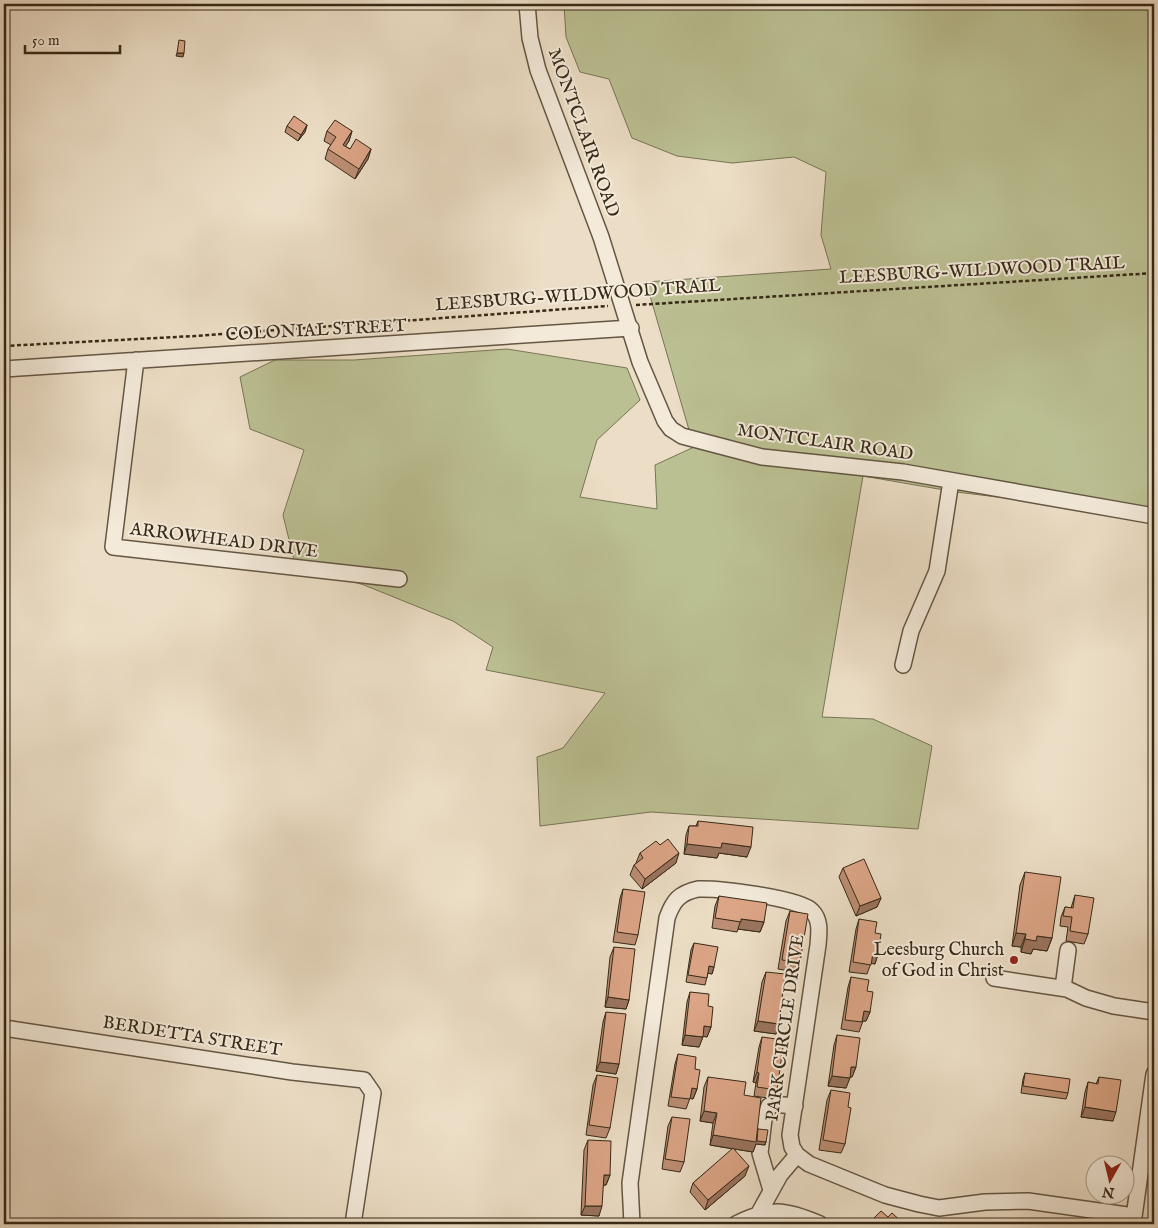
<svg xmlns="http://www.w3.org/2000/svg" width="1158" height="1228" viewBox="0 0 1158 1228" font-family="'IM FELL English',serif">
<rect width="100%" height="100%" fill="#ecdec6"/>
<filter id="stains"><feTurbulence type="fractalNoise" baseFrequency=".004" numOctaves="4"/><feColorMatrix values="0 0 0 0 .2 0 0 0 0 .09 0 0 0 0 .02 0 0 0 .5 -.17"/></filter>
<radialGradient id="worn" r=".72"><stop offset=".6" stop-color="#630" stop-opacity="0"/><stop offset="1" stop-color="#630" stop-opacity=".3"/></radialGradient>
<path fill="#bbc093" stroke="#787455" d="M564,4h590v512l-198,-24 -93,-16 -41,241 51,2 59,27 -14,83 -267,-17 -111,14 -3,-69 26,-9 42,-55 -119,-23 7,-23 -40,-26 -89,-36 -69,-21 -12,-49 21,-65 -54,-21 -10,-52 35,-17h79l153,-11 120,19 13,32 -43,40 -17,57 77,12 -2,-44 39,-18 -48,-165 185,-13 -10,-34 5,-63 -32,-15 -62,6 -55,-7 -45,-18 -23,-59 -29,-7 -14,-35z"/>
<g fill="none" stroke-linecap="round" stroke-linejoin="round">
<defs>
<path id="minor" d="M527,4l3,34 8,32 63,167 39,125 25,59 6,8 11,7 80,21 141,15 251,44
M136,360l-23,187 286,32
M4,369l627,-41
M903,665l8,-34 26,-60 14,-90
M994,978l73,11 19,9 28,8 40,6
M1063,988l5,-38
M4,1028l288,44 72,8 9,13 -20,131
M771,1190l-11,-37 4,-34 5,-13 3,-2 23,2
M759,1213l21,-38 17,-20
M632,1224l-2,-41 37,-265c6,-17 12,-25 31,-29 19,-1 102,9 114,22 9,9 7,22 6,34l-28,190 2,12 5,8 12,9 76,31 34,9 20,4 46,-6 43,-1 106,15
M736,1224c34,-17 49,-15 84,0
M1133,1224l21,-150"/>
</defs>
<use href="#minor" stroke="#645643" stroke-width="18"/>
<path stroke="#362917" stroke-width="2.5" stroke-dasharray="4 2.5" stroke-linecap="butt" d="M636,305l518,-32
M4,346l191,-10 413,-30"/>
<use href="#minor" stroke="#f3eada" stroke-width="15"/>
</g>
<path fill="#bd8e73" stroke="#362917" d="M307,125l-2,7 -7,9 -13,-9 2,-6z
M327,131h25l-3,10 -4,5 5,3h21l-3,10 -13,20 -30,-20 3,-10 3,-4 -7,-4z
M698,821l49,36 -28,-4 -2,5 -33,-4 2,-19 3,-9h7z
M660,845l16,18 -34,26 -12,-14 4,-10 2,-2 4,-10z
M843,868l38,30 -4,9 -21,9 -17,-39z
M1025,872l27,66 -5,13 -14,-2 -2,5 -10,-2v-5l-9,-1 8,-61z
M623,889l15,46 -3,10 -22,-3 7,-44z
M1075,895l13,39 -4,10 -18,-3 2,-14 -8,-1 1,-9 4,-10 6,1z
M719,896l45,26 -4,10 -22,-3 -1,3 -25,-4 3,-22z
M790,911l10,51 -3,10 -19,-3 8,-48z
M859,919l16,14 3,21 -3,10 -4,-1 -4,11 -18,-2 7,-43z
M694,943l20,24 -2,7 -4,-1 -3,12 -19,-3 5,-32z
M614,947l15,53 -3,9 -21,-2 5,-50z
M766,972l10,62 -22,-3 8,-49z
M851,977l16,14 3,21 -4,9h-3l-4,11 -18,-3 7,-42z
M690,992l18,14 3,21 -4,10 -4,-1 -4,11 -17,-2 5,-43z
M606,1012l13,52 -3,10 -20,-3 7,-49z
M837,1035l19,32 -4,10h-2l-4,11 -18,-2 6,-41z
M762,1037l15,53 -4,9 -19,-3 2,-13 -3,-1 6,-35z
M678,1054l17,15 2,20 -4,10 -3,-1 -4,11 -18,-3 7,-42z
M1025,1073l43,20 -2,6 -45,-6 2,-14z
M597,1075l13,53 -4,10 -20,-3 7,-50z
M708,1077l36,18 14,34 8,13 -1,3 -9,-1 -3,8 -19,-3 11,27 -40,34 -15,-18 3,-9 40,-34 -23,-4 3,-22 -13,-2 4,-34z
M1099,1077l14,44 -32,-4 4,-25 3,-10 8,2z
M831,1090l17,17 -3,37 -4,9 -22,-3 8,-50z
M672,1117l12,45 -4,10 -18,-3 6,-43z
M588,1140l22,35 -4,10h-3l-4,31 -18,-1 3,-65z"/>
<path fill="#9a745e" stroke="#362917" d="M177,53h7l-1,4 -7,-1z
M307,125l-2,7 -7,9 3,-6z
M352,131l-3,10 -9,14 3,-10z
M371,149l-3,10 -13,20 4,-10z
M722,843l29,4 -4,10 -28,-4 -2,5 -33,-4 3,-10z
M679,853l-3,10 -34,26 3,-10z
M881,898l-4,9 -21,9 4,-10z
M741,919l23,3 -4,10 -22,-3z
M1016,933l10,1 -5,13 -9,-1z
M1037,936l15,2 -5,13 -14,-2 -2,5 -10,-2 4,-13z
M873,953l5,1 -3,10 -6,-1z
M709,966l5,1 -2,7 -5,-1z
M608,997l21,3 -3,9 -21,-2z
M864,1011l6,1 -4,9h-5z
M758,1021l21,3 -3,10 -22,-3z
M704,1026l7,1 -4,10 -6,-1z
M685,1035l18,2 -4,10 -17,-2z
M600,1062l19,2 -3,10 -20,-3z
M851,1067h5l-4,10 -4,-1z
M757,1072l2,1 -3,10 -3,-1z
M832,1076l18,2 -4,10 -18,-2z
M692,1088l5,1 -4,10 -5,-1z
M1085,1107l31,5 -3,9 -32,-4z
M704,1111l13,2 -4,10 -13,-2z
M713,1135l42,5 11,2 -1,3 -9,-1 -3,8 -43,-7z
M749,1166l-4,10 -40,34 3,-10z
M604,1175h6l-4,10h-6z
M585,1206h17l-3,10 -18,-1z"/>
<path fill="#dca586" stroke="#362917" d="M179,40l6,1 -1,12h-7z
M294,116l13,9 -6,10 -14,-9z
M335,120l17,11 -9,14 7,4 6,-10 15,10 -12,20 -31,-20 8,-12 -9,-6z
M698,821l55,6 -2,20 -29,-4 -1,5 -34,-4 2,-18h9z
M668,839l11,14 -34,26 -11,-14 9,-7 -3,-5 16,-12 4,4z
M864,859l17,39 -21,8 -17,-38z
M1025,872l36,5 -9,61 -15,-2 -1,5 -11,-2 1,-5 -10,-1z
M623,889l22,3 -7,43 -21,-3z
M1075,895l19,3 -6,36 -18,-3 2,-14 -9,-1 2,-9 8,1z
M719,896l48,7 -3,19 -23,-3v3l-26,-4z
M790,911l18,3 -8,48 -18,-2z
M859,919l18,3 -2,11 6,1 -3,20 -5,-1 -2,12 -18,-3z
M694,943l24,4 -4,20 -5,-1 -2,12 -19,-3z
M614,947l21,2 -6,51 -21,-3z
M766,972l19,2 -6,50 -21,-3z
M851,977l18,3 -2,11 6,1 -3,20 -6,-1 -2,11 -17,-2z
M690,992l19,2 -1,12 5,1 -2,20 -7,-1 -1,11 -18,-2z
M606,1012l20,2 -7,50 -19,-2z
M837,1035l23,3 -4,29h-5l-1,11 -18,-2z
M762,1037l22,3 -7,50 -20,-3 2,-14 -2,-1z
M678,1054l18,3 -1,12 5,1 -3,19 -5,-1 -2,11 -19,-2z
M1025,1073l45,6 -2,14 -45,-7z
M597,1075l21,3 -8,50 -21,-3z
M708,1077l38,5 -2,13 17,3 -5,44 -43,-7 4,-22 -13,-2z
M1099,1077l22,3 -5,32 -31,-5 3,-25 10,2z
M831,1090l19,3 -2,14 3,1 -6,36 -22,-4z
M672,1117l18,2 -6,43 -19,-3z
M758,1129l10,1 -2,12 -9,-1z
M588,1140l23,1 -1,34h-6l-2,31h-17z
M733,1148l16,18 -41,34 -15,-17z
M881,1211l7,6 4,-4 12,11h-36z
M600,1220l1,4h-14z
M784,1220l1,4h-20z
M999,1220l42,4h-42z"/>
<circle fill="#8f2418" stroke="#f3eada" stroke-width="2" cx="1014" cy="960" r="5"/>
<g text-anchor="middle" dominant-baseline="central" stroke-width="4" stroke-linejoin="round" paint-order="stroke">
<g font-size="18" fill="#362917" stroke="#f3eada">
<text transform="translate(583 133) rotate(70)">MONTCLAIR ROAD</text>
<text transform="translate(982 271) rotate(-3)">LEESBURG-WILDWOOD TRAIL</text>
<text transform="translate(578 296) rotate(-4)">LEESBURG-WILDWOOD TRAIL</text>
<text transform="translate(316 331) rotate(-3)">COLONIAL STREET</text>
<text transform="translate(825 443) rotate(8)">MONTCLAIR ROAD</text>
<text transform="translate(224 541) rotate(7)">ARROWHEAD DRIVE</text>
<text transform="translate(786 1028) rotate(-82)">PARK CIRCLE DRIVE</text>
<text transform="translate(192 1037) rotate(9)">BERDETTA STREET</text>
</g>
<g font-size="18" fill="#362917" stroke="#f3eada" text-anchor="end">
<text x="1004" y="950">Leesburg Church<tspan x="1004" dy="21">of God in Christ</tspan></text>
</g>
</g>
<rect width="1158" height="1228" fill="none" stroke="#ecdec6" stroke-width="20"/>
<rect x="5" y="5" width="1148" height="1218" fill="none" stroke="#362917" stroke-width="2.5"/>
<rect x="10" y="10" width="1138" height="1208" fill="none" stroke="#362917"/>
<g transform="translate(1110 1180) rotate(188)"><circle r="24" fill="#f3eada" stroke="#a79d8c"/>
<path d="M0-4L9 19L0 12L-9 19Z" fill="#8f2418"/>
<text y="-8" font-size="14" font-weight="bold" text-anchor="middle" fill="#362917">N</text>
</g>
<path d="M25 45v8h95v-8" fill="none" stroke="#362917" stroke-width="2.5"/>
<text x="32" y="45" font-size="15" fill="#362917" stroke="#f3eada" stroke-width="4" paint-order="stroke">50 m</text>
<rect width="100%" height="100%" filter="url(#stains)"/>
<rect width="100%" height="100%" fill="url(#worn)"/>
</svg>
